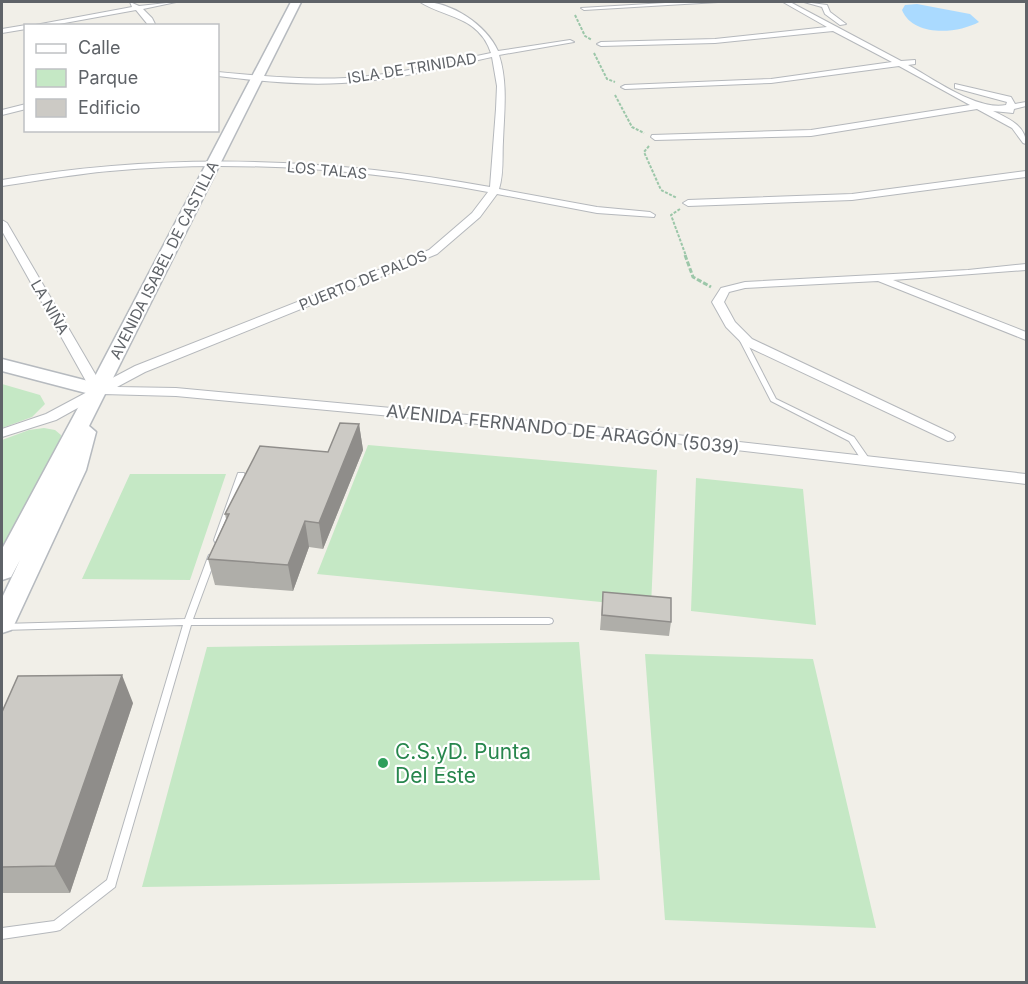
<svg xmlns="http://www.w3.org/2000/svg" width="1028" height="984" viewBox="0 0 1028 984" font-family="Inter,sans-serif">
<rect width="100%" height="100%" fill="#f1efe8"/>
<path fill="#c5e8c5" d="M2,384l38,11 5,9 -13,13 -30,11z
M44,428l11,2 6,5 -1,8 -58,110v-113l27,-10z
M368,445l289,25 -6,137 -334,-33z
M130,474h96l-36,106 -108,-1z
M696,478l107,11 13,136 -125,-14z
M579,642l21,238 -458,7 65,-240z
M645,654l168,5 63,269 -211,-8z"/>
<path fill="#aadaff" d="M917,4l53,10 9,8c-22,12 -66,15 -77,-12l3,-5z"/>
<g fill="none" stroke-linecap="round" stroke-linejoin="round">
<defs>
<path id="lane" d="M741,335l3,2 32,62 78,38 16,23 -1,2h-6l-14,-21 -78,-40 -33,-64z
M238,473h6l1,2 -23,65 -1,2h-6l-1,-2z
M212,554l3,1 1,2 -23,62 356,-1 3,1 1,2 -1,2 -3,1 -358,1 -75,258 -1,4 -55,43 -4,1 -54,8v-11l52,-7 53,-41 76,-255 -181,5v-6l183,-5 23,-62 1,-2z"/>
<path id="street" d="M130,2l9,4 37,-4 -33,7 9,9 4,8h-7l-13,-16 -88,16h-18l102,-19z
M420,2c29,-2 66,22 78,49l72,-11 4,2 -75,13c9,28 5,57 4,86 -1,16 1,32 -4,48l98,18 53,5 5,3 -1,2 -57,-4 -100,-19 -17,23 -43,37 -292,118 -28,15 59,1 483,45 367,41v10l-367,-43 -483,-45 -73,-2 -47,26 -54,17v-8l44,-15 45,-24 -89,-159v-11l5,3 94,161 34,-18 294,-116 43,-37 16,-21c-124,-23 -252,-33 -378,-21 -36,3 -72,10 -108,15v-6c162,-28 326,-23 488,7l6,-78 1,-23 -5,-29c-42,9 -84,20 -127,24 -49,6 -99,1 -147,-5v-4c43,4 85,8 128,6 49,-3 97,-15 145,-25 -12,-37 -46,-35 -71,-51z
M682,2h36l-134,8 -3,-2z
M783,2h7l111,59 14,-1v4l-7,1c26,14 69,46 98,40l1,-3 -52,-14v-4l56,13 4,7 11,-2v4l-12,3 -1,4 -20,-2c14,7 33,14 33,33l-3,-1 -11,-15 -35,-19 -166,27 -156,4 -4,-3 1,-2 159,-5 159,-25 -71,-39 -128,17 -146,6 -4,-2 4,-2 146,-6 121,-17 -59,-31 -118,12 -114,3 -4,-2 4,-2 114,-3 112,-12z
M804,2l23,3 3,7 16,12 -6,1 -15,-11 -3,-7z
M26,25l3,1h-3v3l-24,4v-4z
M26,104v5l-24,6v-5z
M1026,171v6l-174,23 -164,6 -5,-3 5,-3 164,-6z
M1026,264v6l-133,10 133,52v8l-148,-59 -133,7 -16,4 -5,10 11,20 17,17 201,95 2,3 -2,3 -5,1 -204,-96 -18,-18 -14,-25 9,-14 24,-6 223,-12z"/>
<path id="secondary" d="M291,2h10l-212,424 7,6 -10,38 -71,153 -4,7 -9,3v-35l18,-38 -9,17 -9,3v-31l84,-156 -84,-22v-12l90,23z"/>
</defs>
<use href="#lane" stroke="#b5b8bc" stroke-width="2"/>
<use href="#street" stroke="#b5b8bc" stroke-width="2"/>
<use href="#secondary" stroke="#b6babf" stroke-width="3"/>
<path stroke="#9cc7a9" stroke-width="2" stroke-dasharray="3 1.5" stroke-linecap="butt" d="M575,15l10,21 7,4
M594,53l13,26 8,3
M615,95l17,32 12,6
M649,146l-5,6 17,38 16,8
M680,209l-9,6 15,41"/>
<path stroke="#9cc7a9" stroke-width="3" stroke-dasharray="5 2" stroke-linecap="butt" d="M685,255l8,22 18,10"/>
<use href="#lane" fill="#fff" fill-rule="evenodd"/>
<use href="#street" fill="#fff" fill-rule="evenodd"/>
<use href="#secondary" fill="#fff" fill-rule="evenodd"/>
</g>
<path fill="#afaea9" d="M359,424l4,26 -40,99 -14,-2 -16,44 -78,-6 -7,-26 18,-40 -1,-5 103,-62z
M603,592l68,30 -2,14 -69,-6z
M133,703l-63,190h-68v-181z"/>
<path fill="#8f8d8a" d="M359,424l4,26 -40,99 -4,-26z
M305,521l4,26 -16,44 -5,-26z
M122,675l11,28 -63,190 -15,-27z"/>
<path fill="#cccac5" stroke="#8f8d8a" stroke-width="1.5" d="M340,423l19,1 -40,99 -14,-2 -17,44 -80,-6 21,-45h-4l35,-68 68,6z
M603,592l68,6v24l-69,-7z
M122,675l-67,191 -53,1v-155l16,-36z"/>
<circle fill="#2e9e5b" stroke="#fff" stroke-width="2" cx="383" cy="763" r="6"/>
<g text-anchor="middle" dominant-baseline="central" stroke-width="4.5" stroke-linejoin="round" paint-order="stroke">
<g font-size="15" fill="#5f6368" stroke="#fff">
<text transform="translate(412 68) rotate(-9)">ISLA DE TRINIDAD</text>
<text transform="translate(327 170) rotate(5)">LOS TALAS</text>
<text transform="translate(164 260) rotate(-63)">AVENIDA ISABEL DE CASTILLA</text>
<text transform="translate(363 280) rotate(-22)">PUERTO DE PALOS</text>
<text transform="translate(50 307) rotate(60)">LA NIÑA</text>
</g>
<g font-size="18" fill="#5f6368" stroke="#fff">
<text transform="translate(563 429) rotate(6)">AVENIDA FERNANDO DE ARAGÓN (5039)</text>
</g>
<g font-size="21" fill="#27864d" stroke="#fff" text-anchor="start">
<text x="395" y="751">C.S.yD. Punta<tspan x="395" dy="24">Del Este</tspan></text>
</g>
</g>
<rect width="1028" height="984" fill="none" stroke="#5f6368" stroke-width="6"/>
<rect x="24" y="24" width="195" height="108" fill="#ffffff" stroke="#bfc1c3" stroke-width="1.5"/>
<rect x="36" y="44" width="30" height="9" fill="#ffffff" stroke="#bfc1c3" stroke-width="1.5"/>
<text x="78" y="54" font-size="18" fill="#5f6368">Calle</text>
<rect x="36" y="69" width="30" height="18" fill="#c5e8c5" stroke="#bfc1c3" stroke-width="1.5"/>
<text x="78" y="84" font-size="18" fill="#5f6368">Parque</text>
<rect x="36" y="99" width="30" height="18" fill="#cccac5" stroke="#bfc1c3" stroke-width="1.5"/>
<text x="78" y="114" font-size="18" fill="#5f6368">Edificio</text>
</svg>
